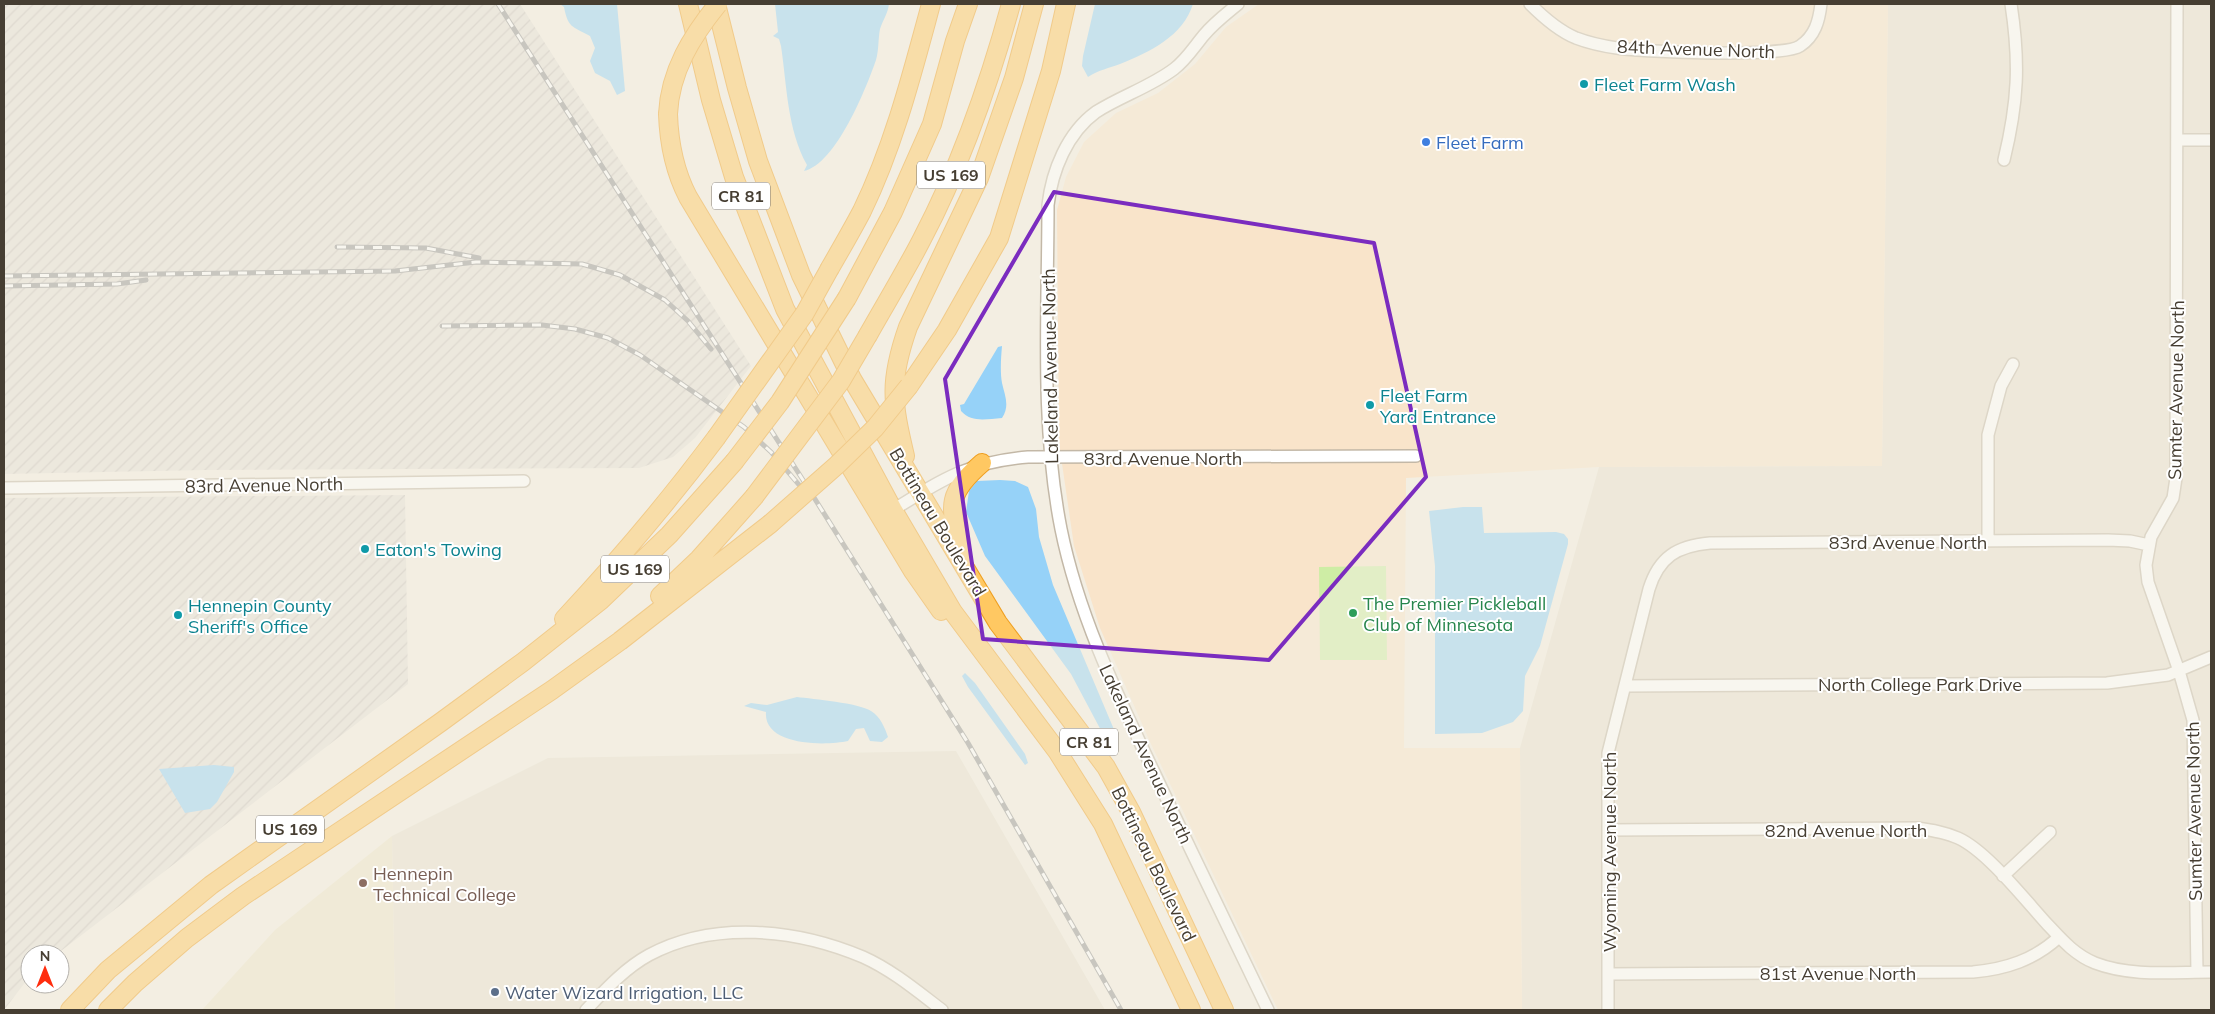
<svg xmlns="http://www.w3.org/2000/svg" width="2215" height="1014" viewBox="0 0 2215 1014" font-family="Mulish,sans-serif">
<defs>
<pattern id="industrial-furrows" width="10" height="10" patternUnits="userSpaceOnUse" patternTransform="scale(1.25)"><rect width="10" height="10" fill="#e5dfd8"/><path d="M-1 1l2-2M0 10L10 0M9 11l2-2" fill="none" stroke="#c6c0ba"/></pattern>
</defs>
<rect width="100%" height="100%" fill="#f3eee2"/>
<path fill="#e8e0d0" d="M1888,4h323v1006h-689l-2,-262 79,-281 283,-1z
M956,751l149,259h-710l-3,-174 156,-78z"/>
<path fill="#f9e4ca" d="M1259,4h629l-6,462 -283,1 -193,11 -2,270h116l2,262h-244l-128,-268 -50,-114 -26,-82 -15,-103 -2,-233 9,-33 18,-35 32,-29 42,-20 37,-29 31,-37z"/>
<path fill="url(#industrial-furrows)" d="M4,4h516l231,362 -56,72 -22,19 -34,11 -435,2 -200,4z
M405,495l3,189 -351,270h-27v22l-26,34v-512z"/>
<path fill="#eee4ca" d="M392,836l3,174h-193l73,-80z"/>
<path fill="#ceeda5" d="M1386,566l1,94h-67l-1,-93z"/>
<path fill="#96d2f8" d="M560,4h57l8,87 -8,4 -7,-14 -15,-8 -5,-12 5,-13 -5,-12c-18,-10 -22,-8 -26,-29z
M775,4h114c-1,9 -6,16 -9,25 -2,10 -1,21 -4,31 -10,29 -40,104 -72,111l3,-6c-20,-36 -20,-79 -26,-119l-2,-7 -6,-3 5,-4z
M1095,4h98c-10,32 -43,48 -73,60 -11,4 -21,6 -32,13l-6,-11 1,-10z
M1002,346c-1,12 -2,25 0,37 3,13 8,23 0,35 -16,1 -30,5 -41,-7l-1,-6 4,-1 34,-57z
M1000,480l15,1 13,6 8,22 3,28 14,48 65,154 -7,2 -7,-5 -33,-62 -86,-118 -19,-44 3,-21 8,-10z
M1463,507h19l2,26 72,-1 8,2 4,5v5l-28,102 -15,30 -2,35 -10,11 -31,11 -47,1v-168l-6,-55z
M965,673l10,10 50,71 3,9 -3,2 -57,-78 -6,-11z
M797,697c16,2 62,6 74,14 9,5 14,17 17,26l-6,5 -12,-1 -6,-13 -8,1 -8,12c-23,5 -85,5 -82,-29l-22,-6 7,-3 16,2z
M214,765l20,2v5l-17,30 -7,7 -25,4 -26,-44z"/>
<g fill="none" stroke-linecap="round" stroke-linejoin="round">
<defs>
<path id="minor" d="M1238,4c-12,10 -24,19 -34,31 -10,12 -18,25 -30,34 -24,18 -53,27 -78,43 -29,21 -44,59 -48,93 0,108 -8,218 13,324 17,84 54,161 91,239 38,81 77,161 116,242
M1530,4c13,13 29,27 46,34 13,5 27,8 41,10 27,4 165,10 183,-2 15,-10 19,-25 21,-42
M2177,4l-1,474 -3,20 -22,39 -5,28 2,17 31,89 14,49 4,252
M2177,140h34
M2004,160c14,-58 16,-97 7,-156
M4,488l520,-7
M893,510c50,-31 75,-48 135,-53l388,-1
M1988,541v-106l13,-49 12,-22
M1625,686l482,-3 61,-8 43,-18
M1608,830l309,-2c14,2 28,4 41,10 29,13 67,62 90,87 14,15 27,30 47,38 36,14 78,9 116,9
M2003,876l47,-44
M1608,974l365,-2c33,-3 61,-12 86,-35
M586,1010c19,-20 39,-42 63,-55 65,-35 148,-26 214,2 29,13 54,34 79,53
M1608,1010v-257l41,-164c10,-32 28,-43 61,-46l398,-3 22,1 19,4"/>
<path id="highway" d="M688,4l23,96 23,77 51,132 108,201 60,102 104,139 46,73 88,186
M716,4l21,84 21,73 43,114 51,104 146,244 108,144 25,45 93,198
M668,114c1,30 6,56 20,83l225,374 28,40
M830,268c11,-19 22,-38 32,-57 32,-66 50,-137 69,-207
M847,298l46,-86 39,-88 23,-83 13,-37
M868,335c18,-32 37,-63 54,-96 39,-74 67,-155 89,-235
M909,386l38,-56 52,-92 52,-167 15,-67
M905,456c-13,-55 -16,-75 3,-129l71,-149 35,-100 20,-74
M962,554c-11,-46 -19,-57 20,-91
M660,596l39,-37 55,-62
M564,619c54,-58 105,-118 152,-181
M70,1010l38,-40 103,-85 230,-163 82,-60 77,-61 69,-66 65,-73
M108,1010l27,-27 52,-45 56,-42 309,-206 68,-49 150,-117"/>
</defs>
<use href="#minor" stroke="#c3b8a7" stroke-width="14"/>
<use href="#highway" stroke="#ef9f21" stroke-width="20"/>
<use href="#minor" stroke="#fff" stroke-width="11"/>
<use href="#highway" stroke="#ffc862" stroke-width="18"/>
<defs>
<path id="rail" d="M498,4l305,476 165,263 153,267
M337,247l89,1 53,10
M4,276l391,-5 81,-9 106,2 38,11 45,25 23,21 23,28
M4,286l113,-2 29,-4
M442,326l100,-1 33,4 33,9 32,17 104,72 27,25 29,34"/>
</defs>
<use href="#rail" stroke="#949494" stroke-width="5"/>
<use href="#rail" stroke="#fff" stroke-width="3" stroke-dasharray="9" stroke-linecap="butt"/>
<defs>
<path id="highway-bridge" d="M668,114c2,-43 24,-78 50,-110
M716,438l89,-125 25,-45
M734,462l46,-60 67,-104
M754,497l87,-116 27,-46
M770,524l67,-59 38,-37 34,-42"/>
</defs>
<use href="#highway-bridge" stroke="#ef9f21" stroke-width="20" stroke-linecap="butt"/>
<use href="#highway-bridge" stroke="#ffc862" stroke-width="18"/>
</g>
<path d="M0 0H2215V1014H0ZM1054,192l320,51 52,234 -157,183 -286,-21 -38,-260z" fill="#f3eee2" fill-opacity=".55" fill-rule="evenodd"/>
<path fill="none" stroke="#7b2cbf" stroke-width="4" stroke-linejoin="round" d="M1054,192l320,51 52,234 -157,183 -286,-21 -38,-260z"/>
<g fill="#0f9aa8" stroke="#fff" stroke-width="2">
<circle cx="1584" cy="84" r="5"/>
<circle cx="1370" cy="405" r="5"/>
<circle cx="365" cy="549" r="5"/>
<circle cx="178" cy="615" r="5"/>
</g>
<circle fill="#3f7fe0" stroke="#fff" stroke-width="2" cx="1426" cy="142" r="5"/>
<circle fill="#2e9e5b" stroke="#fff" stroke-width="2" cx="1353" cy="613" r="5"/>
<circle fill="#8d6e63" stroke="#fff" stroke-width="2" cx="363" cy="883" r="5"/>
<circle fill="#5c6f8a" stroke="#fff" stroke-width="2" cx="495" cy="992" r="5"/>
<g text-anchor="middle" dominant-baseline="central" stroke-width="4" stroke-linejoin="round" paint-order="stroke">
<g fill="#fff" stroke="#7e7870" stroke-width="1">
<rect x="917" y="161.5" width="68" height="27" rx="4"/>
<rect x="712" y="182.5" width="58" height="27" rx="4"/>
<rect x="601" y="555.5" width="68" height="27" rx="4"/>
<rect x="1060" y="728.5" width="58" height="27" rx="4"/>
<rect x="256" y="815.5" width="68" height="27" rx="4"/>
</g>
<g font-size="16" font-weight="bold" fill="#463e32">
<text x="951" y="175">US 169</text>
<text x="741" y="196">CR 81</text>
<text x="635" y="569">US 169</text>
<text x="1089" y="742">CR 81</text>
<text x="290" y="829">US 169</text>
</g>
<g font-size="18" fill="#463e32" stroke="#fff">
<text transform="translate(1696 49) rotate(2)">84th Avenue North</text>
<text transform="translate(1050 366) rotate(-91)">Lakeland Avenue North</text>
<text transform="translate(2176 390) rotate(-89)">Sumter Avenue North</text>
<text x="1163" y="458">83rd Avenue North</text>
<text transform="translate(264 485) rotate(-1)">83rd Avenue North</text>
<text transform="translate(938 522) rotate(59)">Bottineau Boulevard</text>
<text x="1908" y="542">83rd Avenue North</text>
<text x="1920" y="684">North College Park Drive</text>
<text transform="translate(1146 754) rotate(65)">Lakeland Avenue North</text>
<text transform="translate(2194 811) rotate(-91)">Sumter Avenue North</text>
<text x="1846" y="830">82nd Avenue North</text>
<text transform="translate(1609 852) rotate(-90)">Wyoming Avenue North</text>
<text transform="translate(1154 864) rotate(64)">Bottineau Boulevard</text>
<text x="1838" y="973">81st Avenue North</text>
</g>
<g font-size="18" fill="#0d838f" stroke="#fff" text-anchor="start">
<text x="1594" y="84">Fleet Farm Wash</text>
<text x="1380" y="395">Fleet Farm<tspan x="1380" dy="21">Yard Entrance</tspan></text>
<text x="375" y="549">Eaton's Towing</text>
<text x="188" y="605">Hennepin County<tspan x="188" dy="21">Sheriff's Office</tspan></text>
</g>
<g font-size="18" fill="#366cbe" stroke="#fff" text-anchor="start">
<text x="1436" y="142">Fleet Farm</text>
</g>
<g font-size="18" fill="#27864d" stroke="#fff" text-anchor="start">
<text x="1363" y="603">The Premier Pickleball<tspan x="1363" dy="21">Club of Minnesota</tspan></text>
</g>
<g font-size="18" fill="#785e54" stroke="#fff" text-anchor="start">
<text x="373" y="873">Hennepin<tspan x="373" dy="21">Technical College</tspan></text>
</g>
<g font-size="18" fill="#4e5e75" stroke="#fff" text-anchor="start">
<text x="505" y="992">Water Wizard Irrigation, LLC</text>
</g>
</g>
<rect width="2215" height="1014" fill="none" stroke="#463e32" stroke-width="10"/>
<g transform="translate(45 969)"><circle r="24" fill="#ffffff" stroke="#b5b2ad"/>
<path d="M0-4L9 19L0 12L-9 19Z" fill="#ff2d0e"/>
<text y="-8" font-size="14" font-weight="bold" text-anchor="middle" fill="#463e32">N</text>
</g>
</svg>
